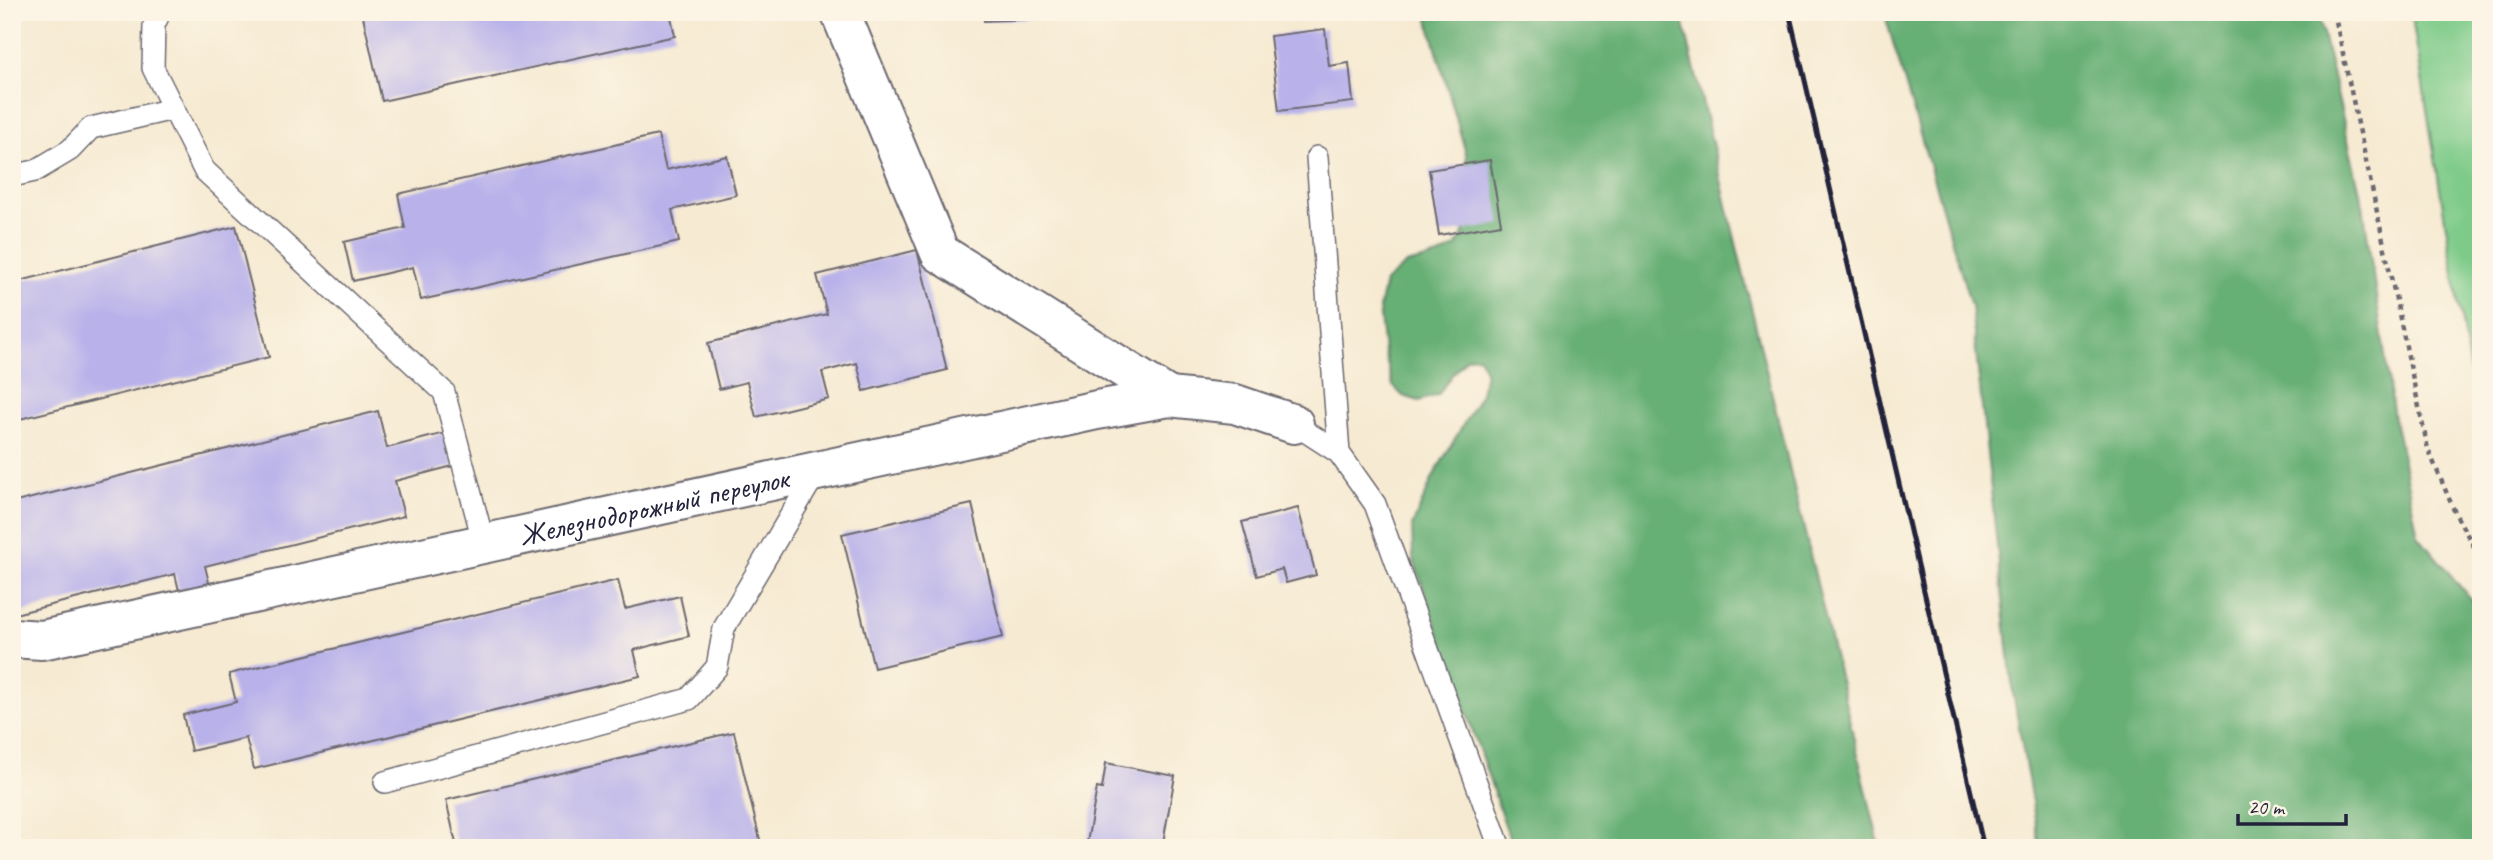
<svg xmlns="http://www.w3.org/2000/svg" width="2493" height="860" viewBox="0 0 2493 860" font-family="Caveat,sans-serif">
<rect width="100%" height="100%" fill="#fcf5e5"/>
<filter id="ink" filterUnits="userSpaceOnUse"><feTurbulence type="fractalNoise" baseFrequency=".0143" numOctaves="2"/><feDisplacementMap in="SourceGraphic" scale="14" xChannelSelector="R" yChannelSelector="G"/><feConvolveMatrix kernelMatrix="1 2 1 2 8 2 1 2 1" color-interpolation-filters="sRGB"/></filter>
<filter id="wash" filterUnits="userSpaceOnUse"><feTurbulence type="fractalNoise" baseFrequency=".00686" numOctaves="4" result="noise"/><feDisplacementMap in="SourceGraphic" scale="28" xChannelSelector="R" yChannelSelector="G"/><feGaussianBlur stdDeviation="1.57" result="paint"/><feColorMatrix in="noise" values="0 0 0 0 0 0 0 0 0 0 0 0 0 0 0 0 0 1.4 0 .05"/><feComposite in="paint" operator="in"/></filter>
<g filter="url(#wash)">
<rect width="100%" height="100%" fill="#f6ead2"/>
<path fill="#7ecb89" stroke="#507662" stroke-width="2" d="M2411,12h70v428z"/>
<path fill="#66af75" stroke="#446858" stroke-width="2" d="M1426,12h255l199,836h-367l-100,-290 -1,-32 22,-51 47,-81 4,-23 -6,-15 -12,1 -16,19 -13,19 -19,6 -16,-5 -10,-10 -9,-34 -5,-44 6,-26 21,-18 33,-8 18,-10 9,-18 4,-22 -4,-52z
M1884,12h434l45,193 31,213 24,117 63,77v236h-441l-27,-155 -42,-387z"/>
<g id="blocks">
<path fill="#b9b2ea" d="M362,12h308l5,24 -293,65z
M984,12h70v6l-70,3z
M1325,29l4,37 20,-3 4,39 -74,9 -9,-75z
M658,135l8,35 61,-14 9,39 -64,15 7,32 -258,58 -8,-33 -60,14 -9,-39 61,-14 -7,-34z
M1490,160l11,64 -62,11 -10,-65z
M236,226l33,131 -257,64v-138z
M917,250l30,120 -83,21 -7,-28 -35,9 7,27 -73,18 -9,-35 -28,7 -11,-46 119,-29 -10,-39z
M378,411l9,37 58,-15 8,33 -58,15 9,35 -199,50 7,29 -30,8 -7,-29 -160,40 -3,-12v-99z
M972,504l31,133 -129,31 -32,-134z
M1298,508l18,67 -30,8 -4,-14 -25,7 -15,-54z
M618,580l7,29 55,-13 9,40 -55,14 6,26 -386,93 -8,-31 -55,13 -8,-36 53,-13 -7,-28z
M734,732l28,116h-305l-11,-48z
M1106,763l69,13 -13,72h-76l11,-60 5,1z"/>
</g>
</g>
<g filter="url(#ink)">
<use href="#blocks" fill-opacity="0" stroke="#6c6870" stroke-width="2"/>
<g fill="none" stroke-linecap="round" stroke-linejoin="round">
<defs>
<path id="service" d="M160,12l-6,13 -1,43 51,102 240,222 40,152
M1317,157l22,296
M12,176l23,-5 35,-21 21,-22 82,-19
M1294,424l45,29 36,51 125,344
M385,782l304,-83 28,-32 7,-39 93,-157"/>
<g id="minor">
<path d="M840,12l100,241 229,144"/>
<path id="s1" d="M12,638l30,2 1055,-230 72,-13 66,7 59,20"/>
</g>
</defs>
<use href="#service" stroke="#6c6870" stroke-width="24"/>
<use href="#minor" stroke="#6c6870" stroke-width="42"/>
<path stroke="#6c6870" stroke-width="4.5" stroke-dasharray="5 5" stroke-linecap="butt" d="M2334,12l94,437 28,66 25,44"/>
<use href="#service" stroke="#fff" stroke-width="21"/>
<use href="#minor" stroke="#fff" stroke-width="38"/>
<path stroke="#22223b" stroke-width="5" d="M1789,12l195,836"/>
</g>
</g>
<g text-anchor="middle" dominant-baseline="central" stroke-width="5" stroke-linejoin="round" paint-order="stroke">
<g font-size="30" fill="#22223b" stroke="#fcf5e5">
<text stroke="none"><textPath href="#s1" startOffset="656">Железнодорожный переулок</textPath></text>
</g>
</g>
<rect width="2493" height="860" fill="none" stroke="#fcf5e5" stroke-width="42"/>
<path d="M2238 814v10h108v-10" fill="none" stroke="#22223b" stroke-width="3.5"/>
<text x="2248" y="814" font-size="21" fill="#22223b" stroke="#fcf5e5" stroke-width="5" paint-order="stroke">20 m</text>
</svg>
